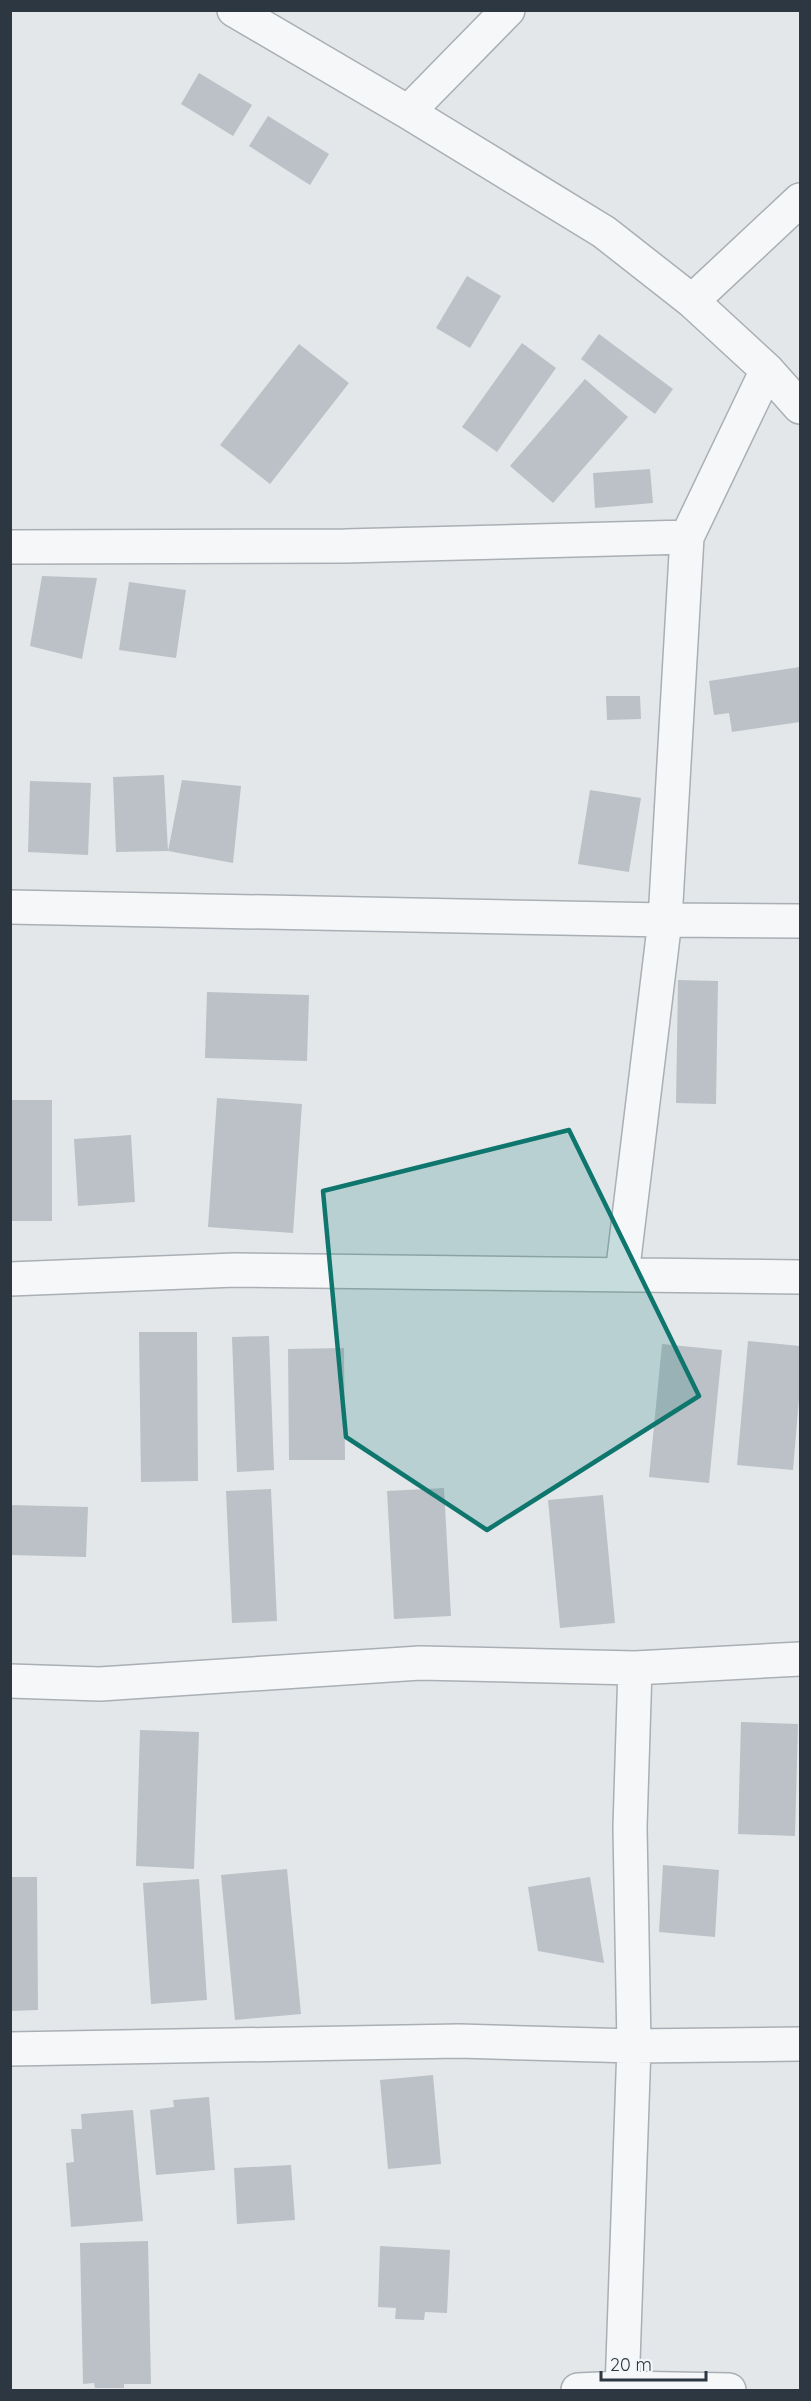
<svg xmlns="http://www.w3.org/2000/svg" width="811" height="2401" viewBox="0 0 811 2401" font-family="Quicksand,sans-serif">
<rect width="100%" height="100%" fill="#e3e7ea"/>
<path fill="#bbc1c7" d="M199,73l53,32 -19,31 -52,-32z
M268,116l61,38 -19,31 -61,-39z
M467,276l34,20 -31,52 -34,-20z
M599,334l74,55 -18,25 -74,-55z
M522,343l34,25 -59,84 -35,-25z
M299,344l50,39 -79,101 -50,-39z
M585,379l43,38 -75,86 -43,-37z
M650,469l3,34 -58,5 -2,-35z
M42,576l55,2 -15,81 -52,-13z
M129,582l57,8 -10,68 -57,-8z
M800,667v55l-68,10 -3,-19 -15,2 -5,-34z
M606,696h34l1,23 -34,1z
M164,775l4,76 14,-71 59,6 -8,77 -65,-12 -52,1 -3,-75z
M30,781l61,2 -3,72 -60,-3z
M590,790l51,8 -12,74 -51,-8z
M678,980l40,1 -2,123 -40,-1z
M207,992l102,3 -2,66 -102,-3z
M217,1098l85,6 -9,129 -85,-6z
M10,1100h42v121h-42z
M131,1135l4,67 -57,4 -4,-67z
M139,1332h58l1,149 -57,1z
M269,1336l5,134 -37,2 -5,-135z
M748,1341l52,5v40l-7,84 -56,-5z
M662,1344l60,6 -13,133 -60,-6z
M344,1348l1,112h-56l-1,-111z
M444,1488l7,128 -57,3 -7,-128z
M271,1489l6,132 -45,2 -6,-132z
M603,1495l12,128 -55,5 -12,-128z
M10,1505l78,2 -2,50 -76,-2z
M741,1722l57,2 -3,112 -57,-2z
M140,1730l59,2 -5,137 -58,-3z
M663,1865l56,5 -4,67 -56,-5z
M287,1869l14,145 -66,6 -14,-145z
M10,1877h27l1,133 -28,1z
M590,1877l14,86 -66,-12 -10,-64z
M199,1879l8,121 -56,4 -8,-121z
M433,2075l8,89 -53,5 -8,-89z
M209,2097l6,73 -59,5 -6,-65 24,-3 -1,-7z
M133,2110l10,111 -72,6 -5,-64 8,-1 -3,-33h11l-1,-15z
M291,2165l4,55 -58,4 -3,-56z
M148,2241l3,143h-27v4h-29l-1,-5 -11,1 -3,-141z
M380,2246l70,4 -3,63 -22,-1 -1,8 -29,-1 1,-11 -18,-1z"/>
<g fill="none" stroke-linecap="round" stroke-linejoin="round">
<defs>
<path id="minor" d="M234,10l174,102 196,120 88,69 75,69 33,37
M408,112l100,-102
M692,301l108,-101
M687,537l-22,383 135,1
M10,547l335,-1 342,-9 80,-167
M10,907l655,13 -43,355
M10,1279l225,-9 565,7
M10,1681l90,3 320,-21 215,5 165,-9
M10,2049l449,-8 175,5 166,-2
M578,2390l44,-2 107,2
M622,2390l12,-344 -4,-219 5,-159"/>
</defs>
<use href="#minor" stroke="#a9afb4" stroke-width="36"/>
<use href="#minor" stroke="#f6f7f9" stroke-width="33"/>
</g>
<path fill="#0f766e" fill-opacity="0.2" stroke="#0f766e" stroke-width="4.5" stroke-linejoin="round" d="M569,1130l130,266 -212,134 -141,-93 -23,-246z"/>
<rect width="811" height="2401" fill="none" stroke="#2d3741" stroke-width="24"/>
<path d="M601 2371v9h105v-9" fill="none" stroke="#2d3741" stroke-width="3"/>
<text x="610" y="2371" font-size="18" fill="#2d3741" stroke="#f3f6f8" stroke-width="4.5" paint-order="stroke">20 m</text>
</svg>
